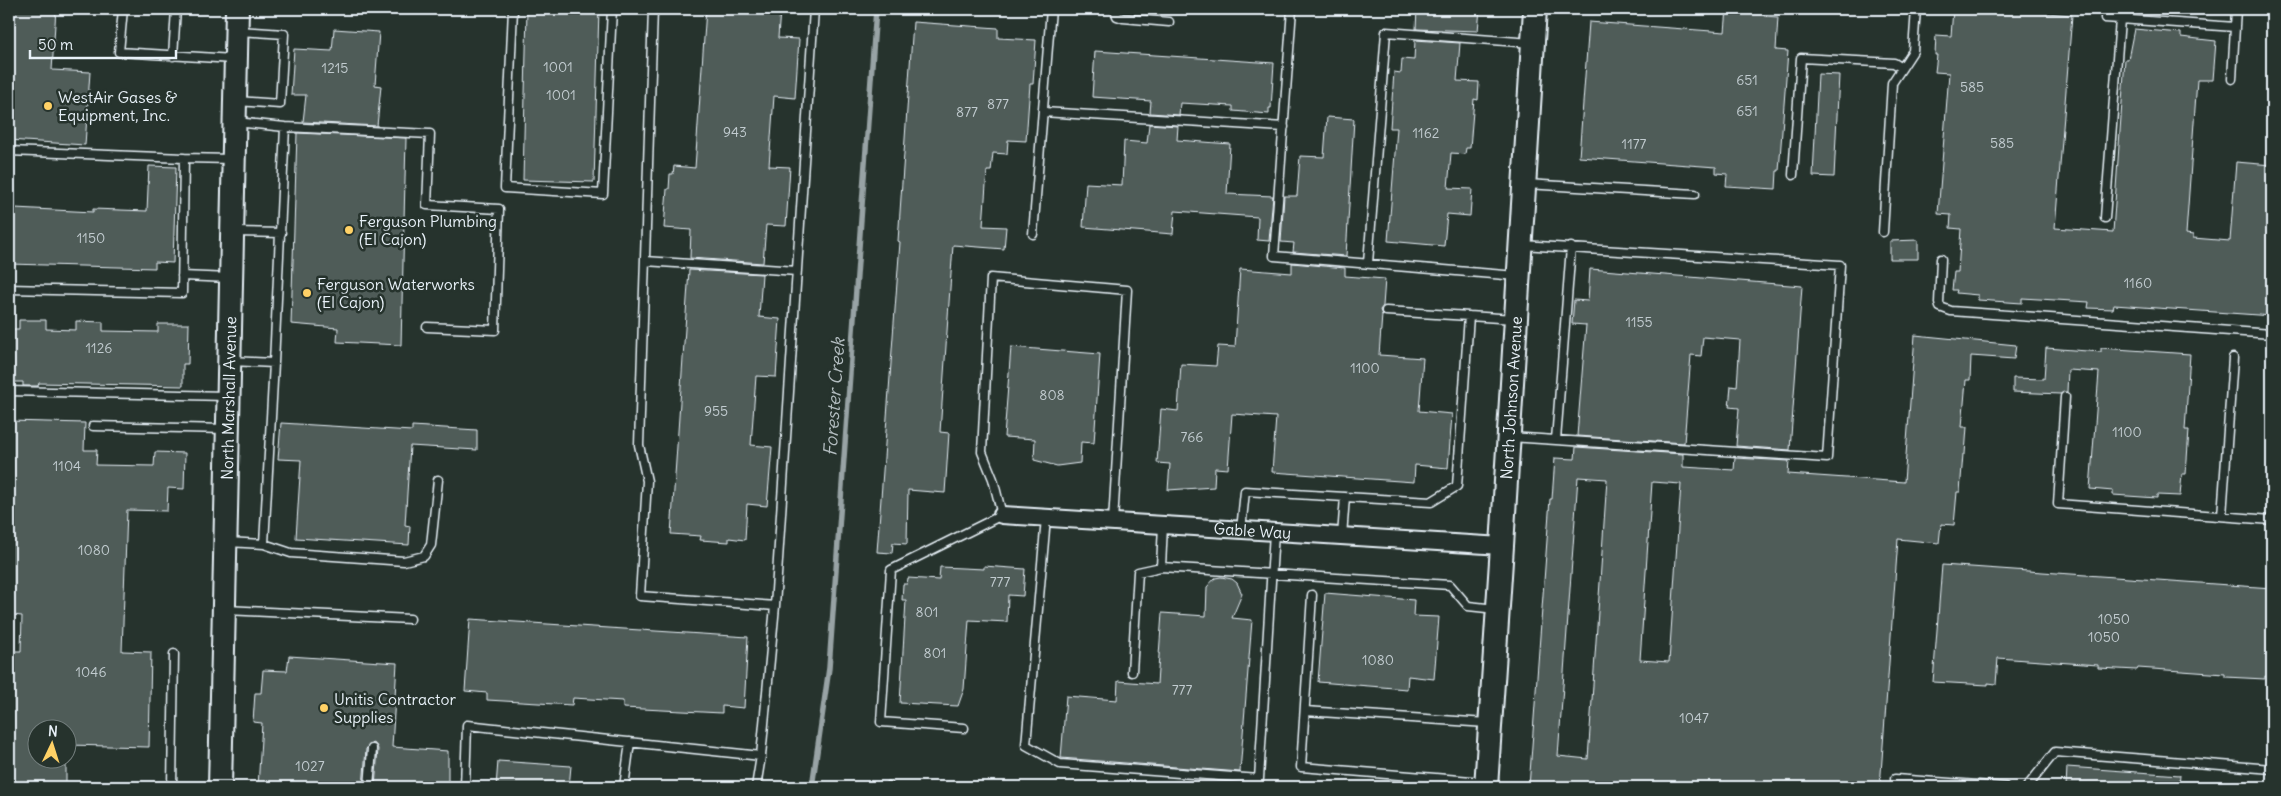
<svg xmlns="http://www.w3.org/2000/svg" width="2281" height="796" viewBox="0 0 2281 796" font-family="Delius,sans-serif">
<rect width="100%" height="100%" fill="#26332d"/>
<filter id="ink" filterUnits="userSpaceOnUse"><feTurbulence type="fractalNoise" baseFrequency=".02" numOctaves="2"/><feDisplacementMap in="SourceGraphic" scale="10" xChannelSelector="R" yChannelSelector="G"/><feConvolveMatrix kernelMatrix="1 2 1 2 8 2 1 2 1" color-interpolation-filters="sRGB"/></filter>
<g filter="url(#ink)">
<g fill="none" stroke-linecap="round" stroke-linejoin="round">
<path stroke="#98a3a5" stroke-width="5.5" d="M812,787l17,-119 47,-659"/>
</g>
<path fill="#505c59" stroke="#e8f1f8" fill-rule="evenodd" d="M9,9h47l-4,61 38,2 -5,73 -76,-5z
M527,9h72l-5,173 -71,-2z
M706,9h74l-2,29 21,1 -4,59 -21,-2 -5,70 21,1 -4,59 -20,-1 -3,38 -73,-5 1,-28 -27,-2 3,-39h2l1,-15h3l1,-8 21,2z
M1417,9h63l-2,22 -62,-2z
M1727,9h37v7l14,1 -2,33 12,1 -9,120h-2l-1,18 -50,-3 1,-12 -11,-1v-6l-137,-10 10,-135 136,10z
M1953,9h42l77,6 -17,213 58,4 12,-173h3l6,-30 47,4v4l35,4 -3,39h-16l-11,154 7,1v3l37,3 6,-79 36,3v151l-158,-11 -1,4 -25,-1 1,-6 -67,-4v5l-44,-3v-5l-22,-2 1,-3h-5l2,-18h4l3,-43 -11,-1 1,-13 -13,-1 11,-141 -14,-1 2,-17h-2l1,-20 15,1z
M913,22l85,6v10l38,2 -3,44h-3l-4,57 -18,-1 -1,14 -14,-1 -2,18h-4l-4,55 23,1 -2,22 -51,-4 -13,187 9,1 -4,60 -37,-3 -1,54 -14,-1 -1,10 -15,-1 23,-310 -2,-1z
M334,29l45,3 -4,53 6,1 -4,40 -74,-4 3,-27h-15l3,-46 38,2z
M1415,40l45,3 -3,38 22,1 -1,18 -4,-1 -4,49h-4l-1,6 -14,-1 -3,35 24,1 -2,27 -23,-2 -3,32 -56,-5 9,-113h-7l4,-56 7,1 1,-14 12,1z
M1095,51l179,12 -3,45h-2v6l-36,-3v-5l-53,-3 -1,12 -29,-2 1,-12 -59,-4z
M1818,74l21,1 -5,102 -21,-1z
M1327,117l27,2 -8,137 -53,-4 1,-9 -13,-1 3,-46h13l3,-40 24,1z
M1149,124l29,2 -1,14 53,4 -3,50 46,2 -4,45 -12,-1 1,-23 -83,-6 -2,23 -90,-7 3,-44 36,2 2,-44 23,2z
M297,133l109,5 -5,207 -64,-3 1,-14 -47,-4z
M149,166l27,1 -3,96 -18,-1v6l-146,-4v-54h6v-2l78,4v-3l54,2z
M1918,240v19h-28v-18z
M1292,263l53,5v8l40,3 -2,27 -3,4 2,5 -3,40 44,3 -4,53 33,3 -4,54 -33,-3 -1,17 -142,-10 4,-55 -44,-3 -4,55 -13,-1 -1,19 -46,3 2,-26 -13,-1 4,-54 17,2 3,-47 35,2 2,-20 17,1 5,-78 52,4z
M1590,269l212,17 -12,164 -54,-4 3,-38 -10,-1 2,-21 6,1 3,-47 -37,-3 -2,19 -10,-1 -7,88 -107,-7 9,-111 -14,-1 2,-24 14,1z
M689,270l73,4 -3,43 21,2 -4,58 -20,-1 -5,69 21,2 -5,59 -20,-2 -2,36 -16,-2v4l-29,-2 1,-4 -30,-2z
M19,320h27v9l30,1v-9l27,1v9l55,1v-8h31l-1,40h-5v22l-144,-3 -1,3h-15v-4h-14v-53h10z
M1915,335l101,10 -2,14 -43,-3 -1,24h-4l-4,47h5l-2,27h-2l-3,38h-3l-3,33 -13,-1 -2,19 -41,-4 -18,248h-351l21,-288h2l3,-41 20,1 1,-12 107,7v13l51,3 1,-12 54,3 -1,13 116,8zM1578,477l29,2 -19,280 -30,-3zM1652,482l29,2 -12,178 -29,-2z
M1011,347l89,7 -6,89 -13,-1 -1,21 -23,3 -23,-6 1,-21 -31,-2z
M2046,348l55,4v-4l89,6 -5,76h4l-3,44h-4l-2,22 -23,-1v3l-44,-3v-4l-23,-2 9,-117 -31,-2 -1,22 -7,2 -47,-2v-14l31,1z
M9,421l76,2 -1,27h13l-1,15 58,1 1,-14 30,1 -1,36 -16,-1 -1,23 -40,-1 -5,141 29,1 -2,95 -81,-2v-17h-30v30h28v29h-57v-136h12l1,-35 -10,-1 1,-14h-4z
M281,423l131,8v-5l65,4v20l-67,-4 -5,79 5,1 -1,19 -113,-7 5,-78 -23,-1z
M1942,565l330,23v89l-7,-1v3l-40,-2v-3l-87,-6 -1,2 -39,-2v-3l-100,-7 -2,26 -8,-1v2l-55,-3z
M984,566l41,3 -2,27 -15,-1 -1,27 -38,-2 -5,69 -6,17 -58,-3 6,-103h-4l1,-16h4l1,-6 31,2 1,-13 44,2z
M1221,577l11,2 5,4 5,11 -10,24 20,2 -12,152 -179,-14 5,-62 51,4 1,-19 39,3 5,-71 44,3 1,-29 8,-9z
M1325,593l89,7 -1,16 26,1 -5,62 -26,-3 -1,13 -89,-7z
M470,619l278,18 -4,71 -22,-2v7l-99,-5v-7l-50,-3 -1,7 -85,-5v-7l-22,-2z
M289,656l108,7 -5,84 56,4v36h-73l3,-38 -2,-4 -4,-2 -6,6 -3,38h-105l4,-64 -9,-1 2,-29h6l2,-23 24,1z
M498,761l73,5 -2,21h-73z
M2067,767l113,8 -1,12h-113z"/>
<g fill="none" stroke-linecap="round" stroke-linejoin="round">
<defs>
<path id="service" d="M123,9l-4,43 114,7
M513,9l-8,179 98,6 9,-185
M653,9l-14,436 8,36 -7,115 135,10 39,-597
M1115,9l2,7 6,2 46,4
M1292,9l-18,247 243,20
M2106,9l-1,9 130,9 1,-18
M173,56l3,-47
M2232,79l3,-52
M237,101l43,3 4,-70 -45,-3
M1043,112l241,15
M236,122l49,5 145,7 -3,71 72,4 -4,121 -68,-3
M9,151l175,7
M1793,175l8,-117 93,5 8,5
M1526,184l169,10
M2105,218l15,-199
M234,232l47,1
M1883,232l9,-149 21,-32 3,-42
M1033,234l18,-225
M1941,259l-2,44 1,4 11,4 321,23
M645,261l152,10
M1368,263l18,-231 146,11
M182,276l48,2
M9,289l173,4 2,-135 47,1
M1469,316l45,3
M274,363l11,-236
M9,391l217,5
M2065,397l-7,107 214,16
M93,426l133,3
M1511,437l316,21 13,-193 -318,-20
M1556,440l15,-193
M2222,516l11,-158
M1046,518l-20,227 34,19 199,15 15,-247
M1163,525l-2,42 289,18 18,21 28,3
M1241,530l4,-39 100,6
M1342,536l3,-39 86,5 26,-16 12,-170 -83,-5
M228,542l36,2 10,-181 -43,-2
M264,544l27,9 113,8 20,-5 7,-11 7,-65
M1312,595l-11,172 183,15
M226,610l184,9
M1132,672l6,-100 23,-5
M1305,711l182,12
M964,728l-83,-6 10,-152 111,-55 -9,-36 -11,-27 9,-174 136,12 -14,232
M1895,779l110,8
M172,787l2,-133
M369,787l3,-38
M465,787l2,-62 294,31
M624,787l6,-45
M756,787l5,-31 14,-150
M889,787v-1
M2027,787l28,-35 217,17"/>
<g id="minor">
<path id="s1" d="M1002,515l500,31"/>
</g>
<g id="secondary">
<path id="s2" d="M220,787l17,-778"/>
<path id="s3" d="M1486,787l16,-241 33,-537"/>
</g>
</defs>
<use href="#service" stroke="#e8f1f8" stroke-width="11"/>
<use href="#minor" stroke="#e8f1f8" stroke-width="20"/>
<use href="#secondary" stroke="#e8f1f8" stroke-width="26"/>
<use href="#service" stroke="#26332d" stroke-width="8"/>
<use href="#minor" stroke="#26332d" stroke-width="16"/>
<use href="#secondary" stroke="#26332d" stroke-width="22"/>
</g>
</g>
<g fill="#ffd166" stroke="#26332d" stroke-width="2">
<circle cx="48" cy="106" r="5"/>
<circle cx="349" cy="230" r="5"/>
<circle cx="307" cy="293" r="5"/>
<circle cx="324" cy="708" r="5"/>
</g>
<g text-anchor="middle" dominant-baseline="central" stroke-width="5" stroke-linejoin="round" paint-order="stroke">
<g font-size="14" fill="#c2ccd0">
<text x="558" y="67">1001</text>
<text x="335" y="68">1215</text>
<text x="1747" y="80">651</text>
<text x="1972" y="87">585</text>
<text x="561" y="95">1001</text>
<text x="998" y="104">877</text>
<text x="1747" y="111">651</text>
<text x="967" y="112">877</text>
<text x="735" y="132">943</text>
<text x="1426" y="133">1162</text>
<text x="2002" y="143">585</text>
<text x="1634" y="144">1177</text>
<text x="91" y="238">1150</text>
<text x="2138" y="283">1160</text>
<text x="1639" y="322">1155</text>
<text x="99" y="348">1126</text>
<text x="1365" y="368">1100</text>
<text x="1052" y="395">808</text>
<text x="716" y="411">955</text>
<text x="2127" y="432">1100</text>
<text x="1192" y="437">766</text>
<text x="67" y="466">1104</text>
<text x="94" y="550">1080</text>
<text x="1000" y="582">777</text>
<text x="927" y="612">801</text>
<text x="2114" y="619">1050</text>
<text x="2104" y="637">1050</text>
<text x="935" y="653">801</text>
<text x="1378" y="660">1080</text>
<text x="91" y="672">1046</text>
<text x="1182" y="690">777</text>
<text x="1694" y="718">1047</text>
<text x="310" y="766">1027</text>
</g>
<g font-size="16" fill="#e8f1f8" stroke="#26332d" text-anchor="start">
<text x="58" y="97">WestAir Gases &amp;<tspan x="58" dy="18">Equipment, Inc.</tspan></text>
<text x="359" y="221">Ferguson Plumbing<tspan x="359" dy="18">(El Cajon)</tspan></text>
<text x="317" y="284">Ferguson Waterworks<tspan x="317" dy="18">(El Cajon)</tspan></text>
<text x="334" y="699">Unitis Contractor<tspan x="334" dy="18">Supplies</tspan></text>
</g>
<g font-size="16" fill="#e8f1f8" stroke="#26332d">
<text stroke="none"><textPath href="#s2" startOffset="389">North Marshall Avenue</textPath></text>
<text stroke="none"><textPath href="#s3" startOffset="390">North Johnson Avenue</textPath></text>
<text stroke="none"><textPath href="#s1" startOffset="251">Gable Way</textPath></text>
</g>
<g font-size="18" font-style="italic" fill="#b3bdc0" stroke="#26332d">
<text transform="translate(834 397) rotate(-86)">Forester Creek</text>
</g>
</g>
<rect width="2281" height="796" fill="none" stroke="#26332d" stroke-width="30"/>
<rect x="15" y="15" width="2251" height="766" fill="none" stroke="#e8f1f8" stroke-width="2" filter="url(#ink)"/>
<g transform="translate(52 744) rotate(4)"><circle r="24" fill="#26332d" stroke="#747f7e"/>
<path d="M0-4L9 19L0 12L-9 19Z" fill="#ffd166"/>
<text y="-8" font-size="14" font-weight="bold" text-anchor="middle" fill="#e8f1f8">N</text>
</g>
<path d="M30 50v8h146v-8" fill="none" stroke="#e8f1f8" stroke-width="2.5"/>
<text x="38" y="50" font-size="15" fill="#e8f1f8" stroke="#26332d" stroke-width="4" paint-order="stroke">50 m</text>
</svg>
